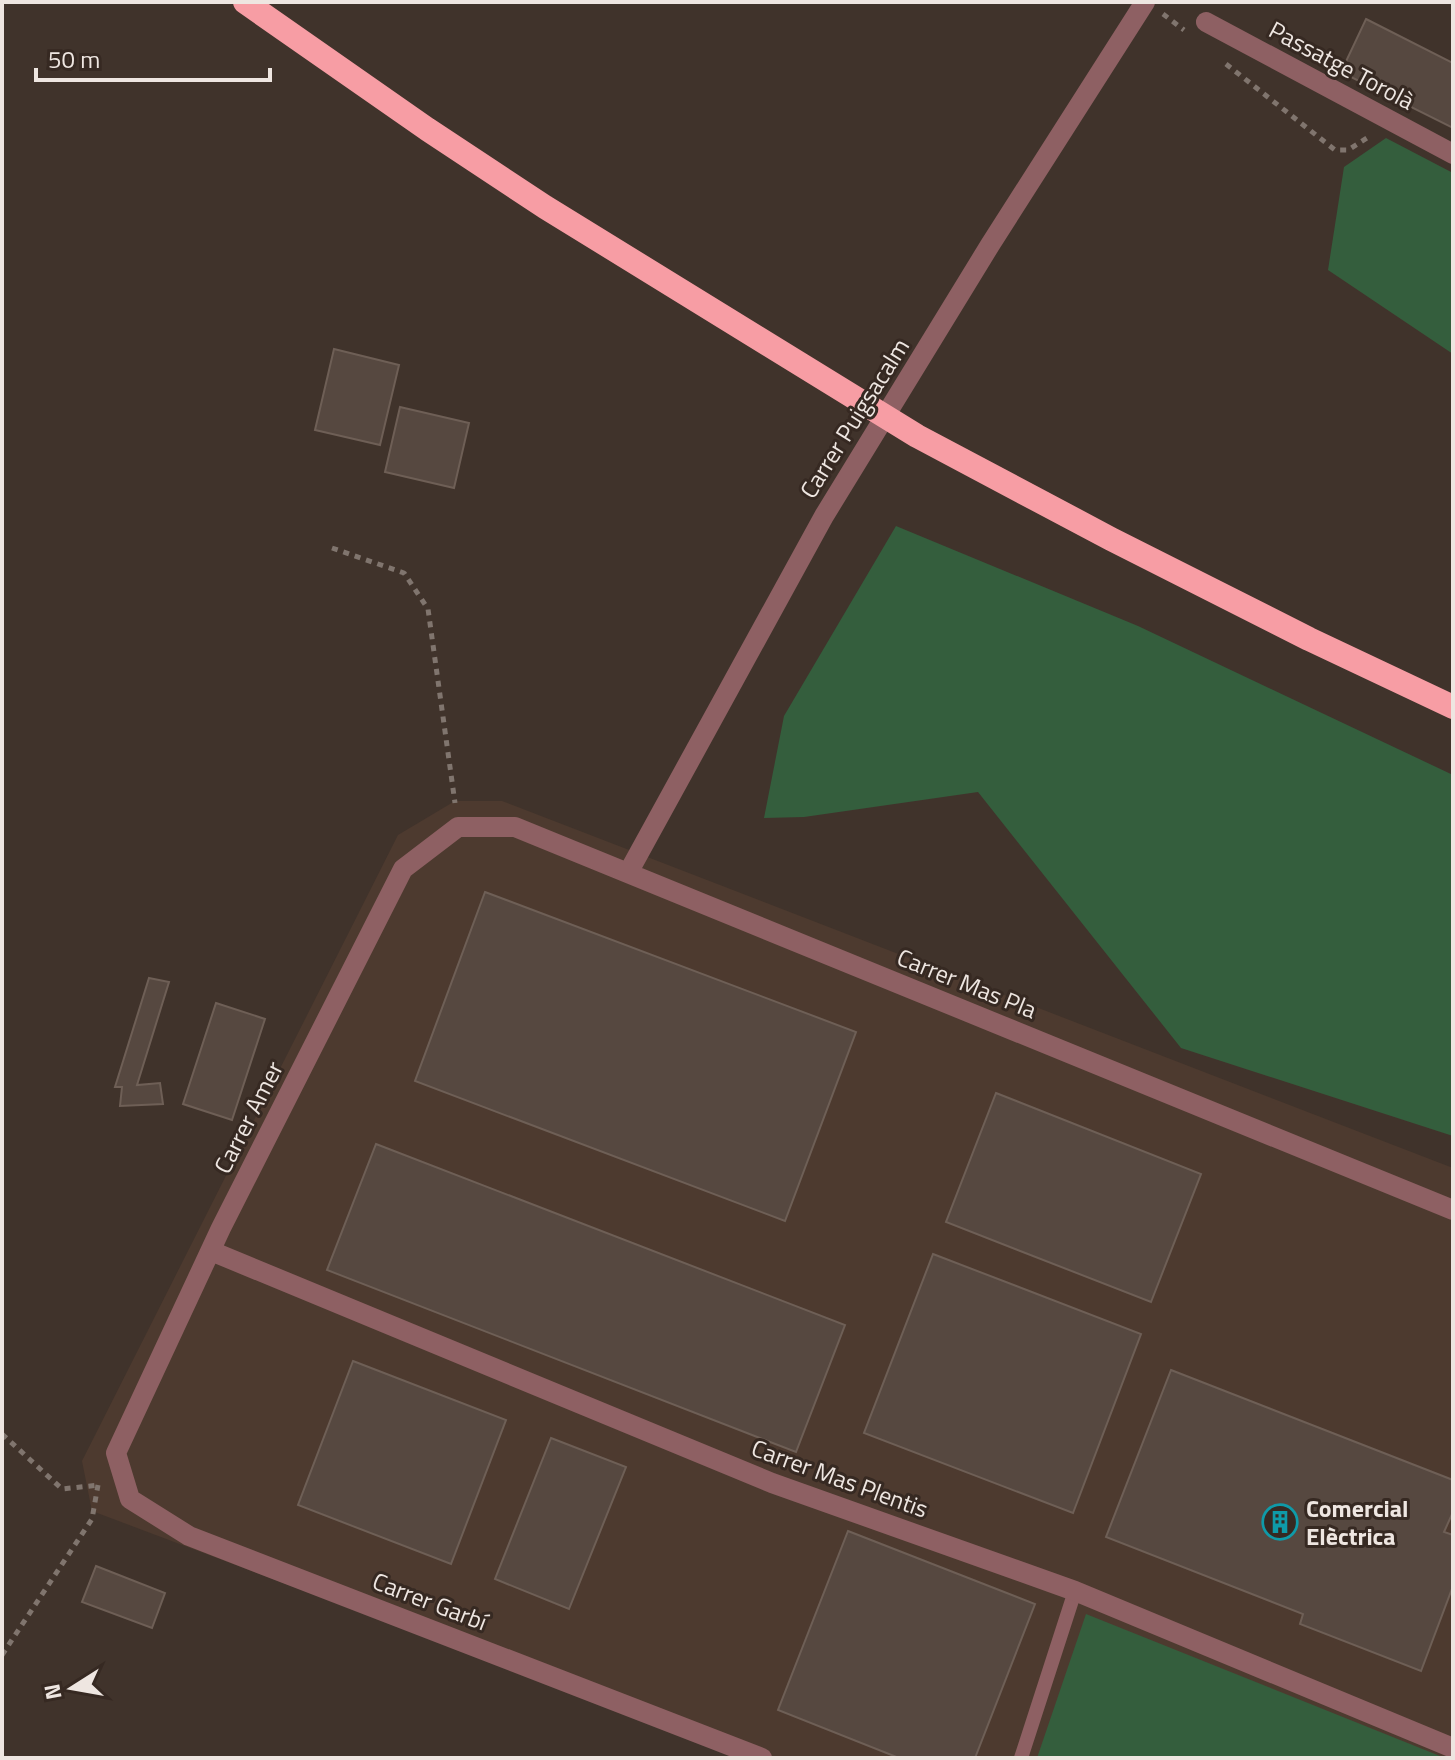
<svg xmlns="http://www.w3.org/2000/svg" width="1455" height="1760" viewBox="0 0 1455 1760" font-family="'Titillium Web',sans-serif">
<rect width="100%" height="100%" fill="#40332b"/>
<path fill="#4d3a2f" d="M455,801h47l951,367v590h-714l1,-3 -648,-244 -10,-50 316,-626z"/>
<path fill="#345e3d" d="M1386,138l67,35v181l-125,-84 16,-103z
M896,526l242,100 315,149v361l-272,-88 -203,-256 -174,25 -40,1 20,-102z
M1086,1614l359,144h-408z"/>
<path fill="#564840" stroke="#6e5f56" stroke-width="2" d="M1366,19l87,44v65l-112,-56z
M334,349l65,16 -19,80 -65,-15z
M400,407l69,16 -15,65 -69,-16z
M485,892l371,140 -71,189 -370,-140z
M149,978l20,4 -32,103 23,-2 3,21 -43,2 2,-19h-7z
M216,1003l49,16 -33,101 -49,-16z
M996,1093l205,81 -50,128 -205,-80z
M376,1144l469,181 -49,127 -469,-182z
M933,1254l208,80 -68,179 -209,-80z
M353,1361l153,59 -55,144 -153,-59z
M1171,1370l282,110v32l-9,20 9,3v51l-32,85 -121,-47 3,-10 -197,-77z
M551,1438l75,29 -57,142 -74,-30z
M848,1531l187,73 -60,154h-76l-121,-48z
M96,1566l69,27 -13,35 -70,-26z"/>
<g fill="none" stroke-linecap="round" stroke-linejoin="round">
<path stroke="#80756e" stroke-width="5" stroke-dasharray="6 6" stroke-linecap="butt" d="M1163,14l21,16
M1226,64l109,86h13l22,-14
M332,548l72,25 24,36 27,194
M2,1434l60,55 38,-4
M2,1655l90,-136 6,-34"/>
<path stroke="#8e6063" stroke-width="14" d="M1021,1758l54,-167"/>
<path stroke="#8e6063" stroke-width="20" d="M1206,22l247,132
M628,873l196,-357 166,-271 155,-243
M211,1251l561,232 303,108 378,157
M762,1758l-573,-222 -59,-37 -14,-46 105,-225 182,-359 55,-42h57l938,383"/>
<path stroke="#f79da4" stroke-width="24" d="M245,2l182,127 118,78 372,229 194,103 198,100 144,68"/>
</g>
<defs>
<symbol id="building-ring" viewBox="-11 -11 22 22"><circle r="9.5" fill="#362922" stroke="#0f9aa8" stroke-width="1.5"/><path d="M-4-6H4V6H1V3H-1V6H-4ZM-2.5-4.3h1.7v1.8h-1.7ZM.8-4.3h1.7v1.8H.8ZM-2.5-1h1.7V.8h-1.7ZM.8-1h1.7V.8H.8Z" fill="#0f9aa8"/></symbol>
</defs>
<g fill-rule="evenodd">
<use href="#building-ring" x="1260" y="1502" width="40" height="40"/>
</g>
<g text-anchor="middle" dominant-baseline="central" stroke-width="6" stroke-linejoin="round" paint-order="stroke">
<g font-size="24" fill="#eee6e1" stroke="#362922">
<text transform="translate(1342 65) rotate(28)">Passatge Torolà</text>
<text transform="translate(854 418) rotate(-58)">Carrer Puigsacalm</text>
<text transform="translate(967 983) rotate(22)">Carrer Mas Pla</text>
<text transform="translate(248 1117) rotate(-63)">Carrer Amer</text>
<text transform="translate(840 1478) rotate(20)">Carrer Mas Plentis</text>
<text transform="translate(430 1601) rotate(21)">Carrer Garbí</text>
</g>
<g font-size="24" font-weight="bold" fill="#eee6e1" stroke="#362922" text-anchor="start">
<text x="1306" y="1508">Comercial<tspan x="1306" dy="28">Elèctrica</tspan></text>
</g>
</g>
<rect width="1455" height="1760" fill="none" stroke="#eee6e1" stroke-width="8"/>
<g transform="translate(72 1688) rotate(259)" stroke="#362922" stroke-width="6" paint-order="stroke">
<path d="M0-6L14 30L0 20L-14 30Z" fill="#eee6e1"/>
<text y="-12" font-size="22" font-weight="bold" text-anchor="middle" fill="#eee6e1">N</text>
</g>
<path d="M36 68v12h234v-12" fill="none" stroke="#eee6e1" stroke-width="4"/>
<text x="48" y="68" font-size="24" fill="#eee6e1" stroke="#362922" stroke-width="6" paint-order="stroke">50 m</text>
</svg>
